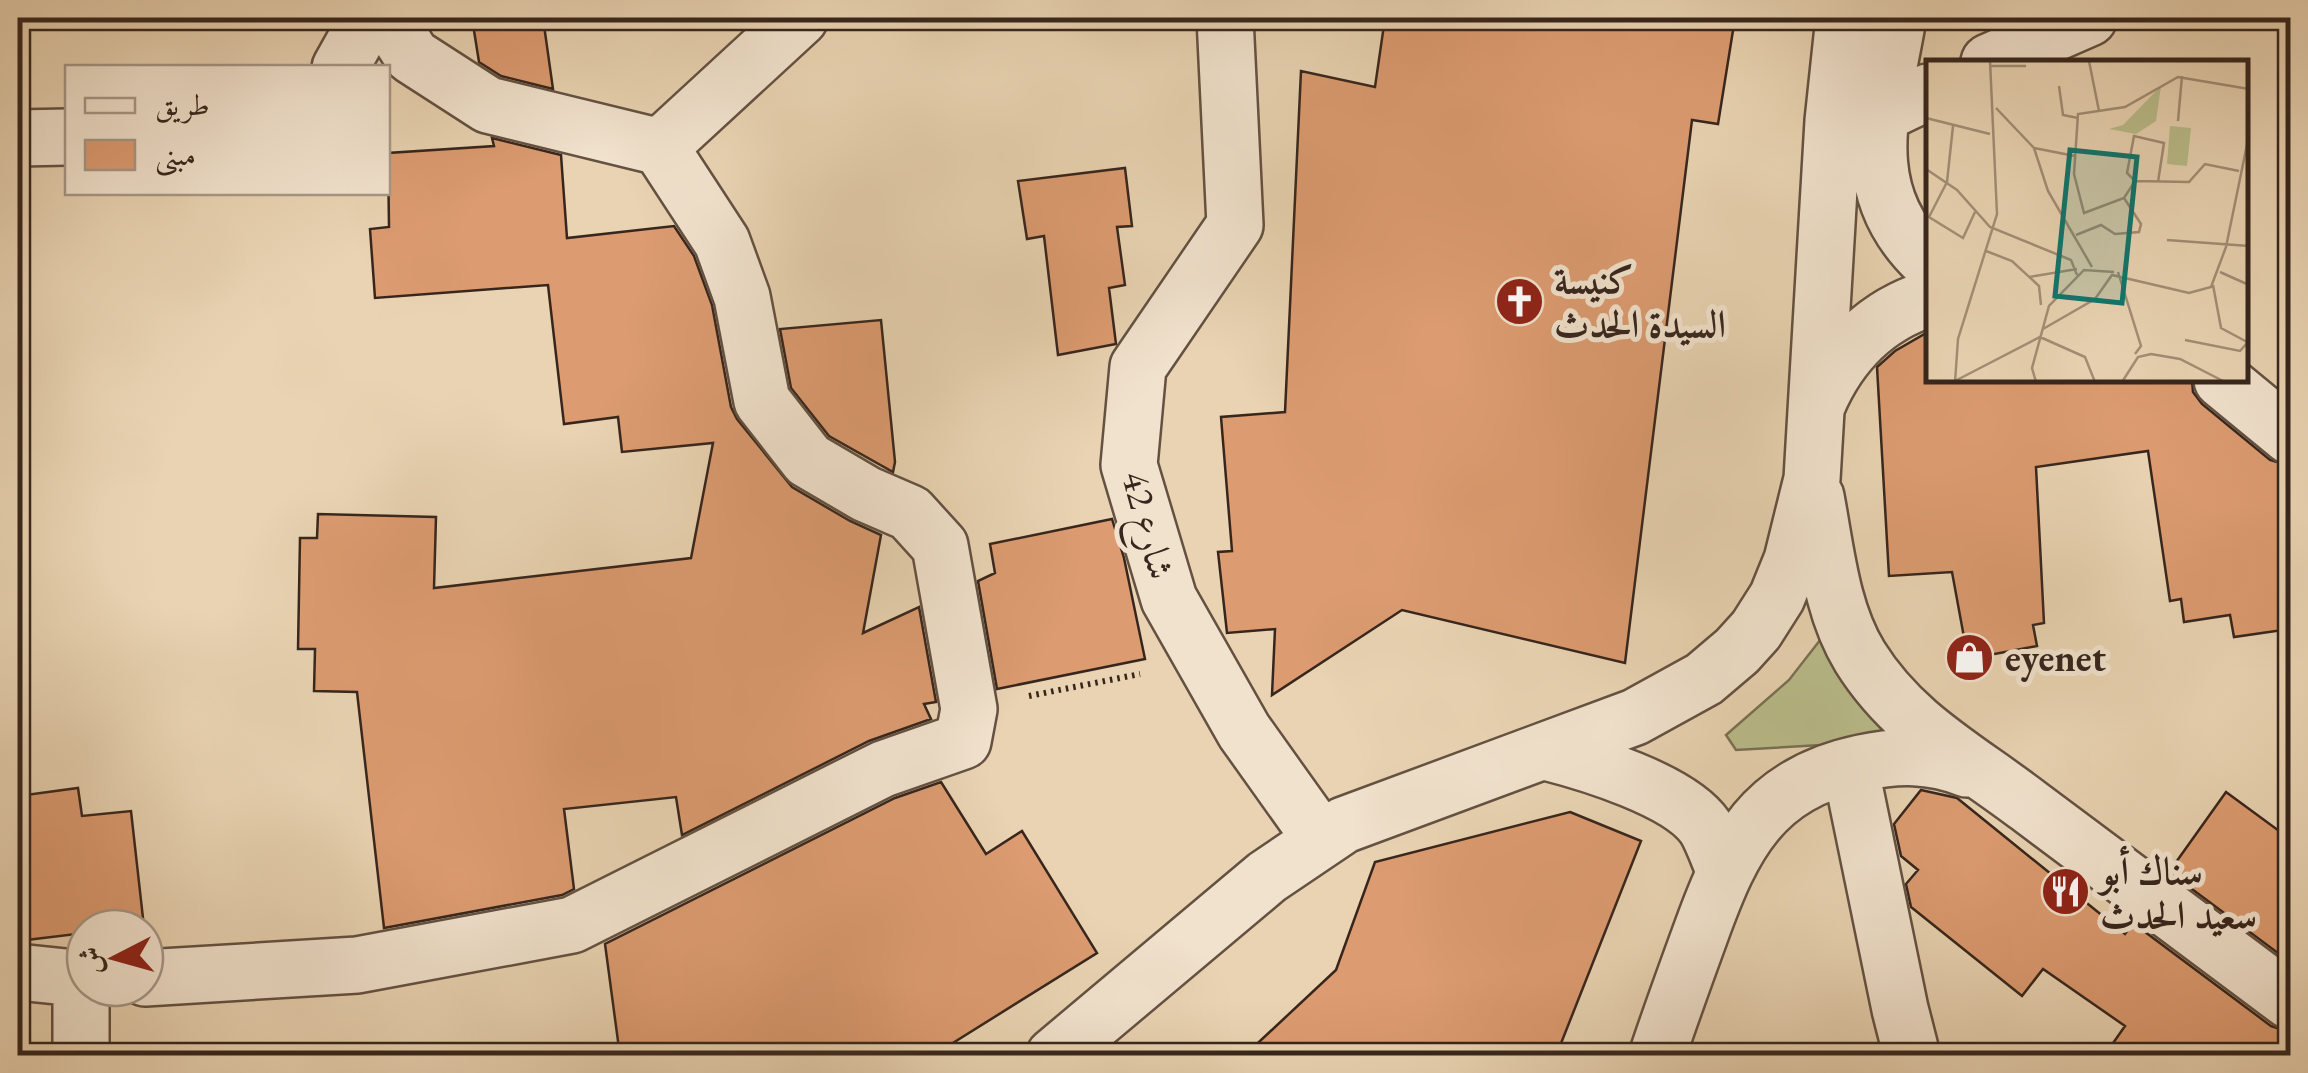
<svg xmlns="http://www.w3.org/2000/svg" width="2308" height="1073" viewBox="0 0 2308 1073" font-family="'EB Garamond',Amiri,serif">
<rect width="100%" height="100%" fill="#e9d3b2"/>
<filter id="stains"><feTurbulence type="fractalNoise" baseFrequency=".002" numOctaves="4"/><feColorMatrix values="0 0 0 0 .2 0 0 0 0 .09 0 0 0 0 .02 0 0 0 .5 -.17"/></filter>
<radialGradient id="worn" r=".72"><stop offset=".6" stop-color="#630" stop-opacity="0"/><stop offset="1" stop-color="#630" stop-opacity=".3"/></radialGradient>
<path fill="#b9bc8a" stroke="#787154" stroke-width="2.5" d="M1824,635l66,90v16l-154,9 -10,-15 63,-55z"/>
<path fill="#dc9b70" stroke="#37261d" stroke-width="2.5" d="M472,18h71l10,71 -52,-13 -22,-14z
M1385,18h350l-17,106 -26,-4 -67,543 -223,-53 -130,85 3,-66 -48,4 -9,-81 14,-1 -11,-134 64,-5 16,-341 74,16z
M492,138l69,17 6,83 107,-12 20,30 18,49 19,102 6,12 55,68 58,34 31,14 -18,98 56,-26 17,95 -12,2 7,15 -62,22 -187,94 -6,-38 -112,12 10,80 -12,6 -178,33 -27,-236 -43,-1 1,-42h-17l2,-111h17l1,-24 118,3 -2,71 257,-30 22,-115 -91,9 -4,-35 -54,7 -16,-139 -173,13 -5,-69 19,-2 -1,-74 106,-7z
M1125,168l7,58 -15,1 8,58 -16,3 7,56 -58,11 -14,-119 -17,3 -9,-58z
M881,320l14,142 -2,10 -64,-36 -38,-48 -11,-59z
M1928,332v48h264l1,12 9,12 68,56 20,6v163l-56,8 -4,-22 -46,7 -3,-23 -11,2 -22,-150 -112,16 8,156 -11,2 4,21 -69,13 -16,-87 -63,4 -12,-209 18,-16z
M1112,519l12,39 21,101 -148,30 -19,-108 17,-8 -5,-29z
M941,782l45,72 36,-23 75,122 -165,103h-312l-15,-112 290,-146z
M78,788l4,28 49,-5 13,116 -59,1v5l-67,8v-145z
M1921,790l36,8 168,136 8,-11 138,103 19,6v24h-186l21,-30 -82,-57 -21,27 -111,-89 -5,-23 12,-14 -17,-14 -7,-32z
M2226,792l64,47v123l-121,-90z
M1570,812l71,29 -85,215h-312l92,-86 39,-108z"/>
<g fill="none" stroke-linecap="round" stroke-linejoin="round">
<defs>
<path id="minor" d="M1225,18l10,207 -97,142 -9,98 40,134 75,132 77,108
M1898,18c-15,89 -46,171 30,243
M1989,62l100,-44
M340,68l28,-50
M1851,119l27,-3 50,-24
M18,138l50,-1
M660,147l140,-129
M2222,380l68,56
M1818,403c22,-51 57,-87 110,-104
M1816,497c10,52 15,113 44,160 43,69 106,101 169,149 87,65 174,130 261,195
M1546,752c43,11 133,38 159,75 8,13 13,29 19,43
M1850,766l50,243 12,47
M18,972l67,7
M145,978l212,-13 215,-40 311,-156 80,-28 6,-32 -29,-163 -30,-33 -44,-19 -58,-34 -46,-59 -20,-104 -20,-55 -62,-95 -172,-42 -76,-49 -24,-38
M81,979v77
M1054,1056l213,-179 77,-52 291,-108 69,-38 33,-28 19,-21 21,-33 15,-37 20,-81 21,-358 11,-103
M1657,1056c14,-42 29,-83 44,-124 32,-88 61,-148 160,-169 37,-8 70,-8 106,6"/>
</defs>
<use href="#minor" stroke="#645142" stroke-width="60"/>
<path stroke="#37261d" stroke-width="6" stroke-dasharray="2.5 5" stroke-linecap="butt" d="M1029,696l111,-22"/>
<use href="#minor" stroke="#f1e2cd" stroke-width="55"/>
</g>
<defs>
<symbol id="church-disc" viewBox="-11 -11 22 22"><circle r="9.5" fill="#8f2418" stroke="#f1e2cd"/><path d="M-1.2-6h2.4v3.5h3.3v2.4h-3.3V6h-2.4V-.1h-3.3v-2.4h3.3Z" fill="#fff"/></symbol>
<symbol id="shop-disc" viewBox="-11 -11 22 22"><circle r="9.5" fill="#8f2418" stroke="#f1e2cd"/><path d="M-5-2.5h2.3a2.7 3.5 0 0 1 5.4 0H5L5.5 6h-11ZM-1.5-2.5h3a1.5 2.3 0 0 0-3 0Z" fill="#fff"/></symbol>
<symbol id="restaurant-disc" viewBox="-11 -11 22 22"><circle r="9.5" fill="#8f2418" stroke="#f1e2cd"/><path d="M-5-6h1v4h1v-4h1v4h1v-4h1v5L-1.5 .5V6h-2V.5L-5-1ZM5-6V6H3V1.5H1.5Q1.5-4 5-6Z" fill="#fff"/></symbol>
</defs>
<g fill-rule="evenodd">
<use href="#church-disc" x="1492" y="274" width="55" height="55"/>
<use href="#shop-disc" x="1942" y="630" width="55" height="55"/>
<use href="#restaurant-disc" x="2038" y="864" width="55" height="55"/>
</g>
<g text-anchor="middle" dominant-baseline="central" stroke-width="10" stroke-linejoin="round" paint-order="stroke">
<g font-size="38" font-weight="bold" fill="#37261d" stroke="#f1e2cd" text-anchor="start">
<text x="1554" y="279">كنيسة<tspan x="1554" dy="44">السيدة الحدث</tspan></text>
<text x="2005" y="657">eyenet</text>
<text x="2100" y="870">سناك أبو<tspan x="2100" dy="44">سعيد الحدث</tspan></text>
</g>
<g font-size="38" fill="#37261d" stroke="#f1e2cd">
<text transform="translate(1149 525) rotate(75)">شارع 42</text>
</g>
</g>
<g transform="translate(1926 60)">
<rect width="322" height="322" fill="#e9d3b2"/>
<path d="M235,26l-5,35 -20,13 -27,-5 14,-4zM244,66l21,2 -4,38 -20,-2z" fill="#b9bc8a"/>
<path fill="none" stroke="#a28e76" stroke-width="2.5" d="M163,1l10,50M65,6h35M133,26l4,29 15,3M70,48l38,40 14,43 44,76M0,58l64,16M252,61l4,-45M27,66l-6,56 -18,35 34,21 12,-26M108,88l41,8M0,109l31,21 33,37 81,33 6,15M313,111l-34,-7 -16,18 -54,-1 -11,17 -40,15 -10,-39 4,-60 47,-7 53,-30 71,12M209,121l-8,-8 7,-37 30,7 -6,39M150,175l25,-10 14,9 24,-2 2,-8 -17,-26M241,180l82,6M60,191l26,10 27,25 2,19M192,212l23,74 -6,8M294,212l29,13M103,217l48,-8M287,225l8,43 28,15M117,269l52,-30 17,-24 77,18 22,-6 15,-40 23,-112M259,280l55,11 8,-9M27,322l87,-45 45,20 10,25M29,322l3,-43 39,-125 -7,-153M110,322l-4,-14 17,-62 35,-36 30,2M196,322l16,-25 13,-3 29,5 45,23"/>
<path fill="#0f766e" fill-opacity="0.15" stroke="#0f766e" stroke-width="5" d="M144,90l67,7 -15,146 -67,-7z"/>
<rect width="322" height="322" fill="none" stroke="#37261d" stroke-width="5"/>
</g>
<rect width="2308" height="1073" fill="none" stroke="#e9d3b2" stroke-width="60"/>
<rect x="20" y="20" width="2268" height="1033" fill="none" stroke="#37261d" stroke-width="5"/>
<rect x="30" y="30" width="2248" height="1013" fill="none" stroke="#37261d" stroke-width="2.5"/>
<rect x="65" y="65" width="325" height="130" fill="#f1e2cd" stroke="#a79787" stroke-width="2.5"/>
<rect x="85" y="98" width="50" height="15" fill="#f1e2cd" stroke="#a79787" stroke-width="2.5"/>
<text x="155" y="115" font-size="30" fill="#37261d">طريق</text>
<rect x="85" y="140" width="50" height="30" fill="#dc9b70" stroke="#a79787" stroke-width="2.5"/>
<text x="155" y="165" font-size="30" fill="#37261d">مبنى</text>
<g transform="translate(115 958) rotate(264)"><circle r="48" fill="#f1e2cd" stroke="#a79787" stroke-width="2.5"/>
<path d="M0-8L18 38L0 25L-18 38Z" fill="#8f2418"/>
<text y="-15" font-size="28" font-weight="bold" text-anchor="middle" fill="#37261d">ش</text>
</g>
<rect width="100%" height="100%" filter="url(#stains)"/>
<rect width="100%" height="100%" fill="url(#worn)"/>
</svg>
